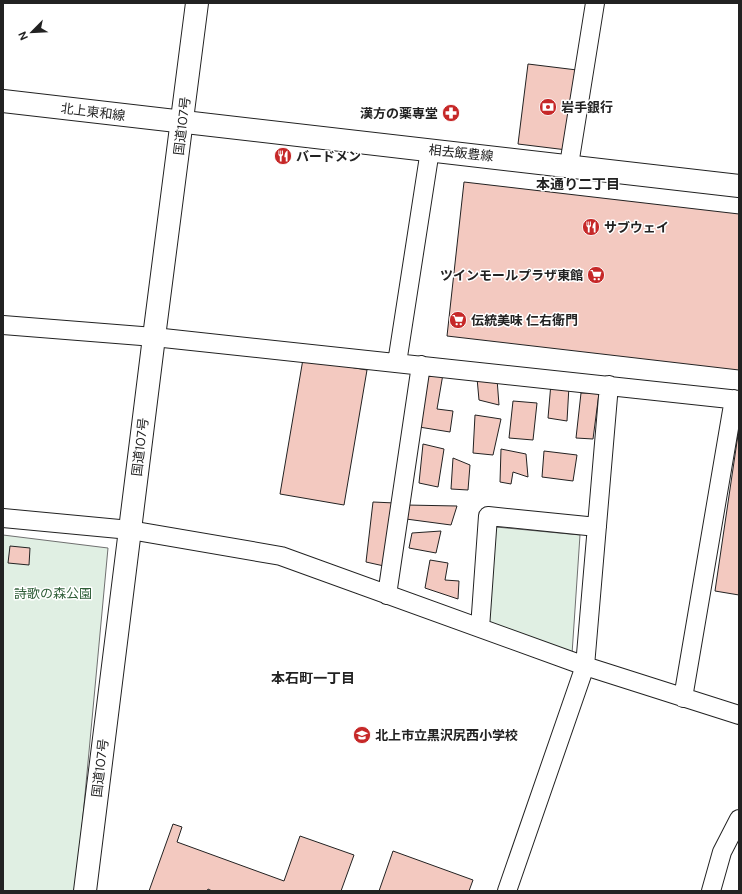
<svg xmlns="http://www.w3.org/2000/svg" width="742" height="894" viewBox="0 0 742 894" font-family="'DM Sans','Noto Sans JP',sans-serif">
<rect width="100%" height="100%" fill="#fff"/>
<path fill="#e0efe3" stroke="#6f6f6f" d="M496,527l84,8 -8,119 -86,-33z
M3,535l105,13 -32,343h-73z"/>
<path fill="#f3c9c0" stroke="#222" d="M528,64l49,6 -10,80 -49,-6z
M464,182l275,32v156l-292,-34z
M303,359l64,11 -23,135 -64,-11z
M443,374l-6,35 16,2 -3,21 -31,-5 6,-51z
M477,378l20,1 2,26 -20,-5z
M551,383l18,3 -2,35 -19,-3z
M581,393h18l-6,46 -17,-1z
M513,401l24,2 -4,37 -24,-2z
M475,415l26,4 -8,36 -20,-2z
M739,428v167l-24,-4z
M423,444l21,5 -6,38 -19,-4z
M501,449l25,5 2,23 -15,-5 -2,12 -11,-2z
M544,451l33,4 -4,26 -31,-4z
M453,458l17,7 -2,25 -17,-1z
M373,502l22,1 -11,63 -18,-4z
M406,505l51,1 -6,19 -45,-6z
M441,531l-5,22 -27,-5 3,-15z
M10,546l20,2 -1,17 -21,-2z
M430,560l18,3 -3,17 14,1 -1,18 -33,-11z
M173,824l9,3 -5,15 107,39 16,-45 54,19 -13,36h-129l-4,-2 -1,2h-58z
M393,851l80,29 -4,11h-90z"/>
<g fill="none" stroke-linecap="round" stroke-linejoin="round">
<defs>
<path id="minor" d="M569,165l26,-162
M3,325l151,12 585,63
M397,363l33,-213
M3,518l127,12 151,26 304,110 154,49
M387,595l34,-230
M480,628l8,-112 109,11
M683,698l51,-299
M507,891l78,-225 24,-281
M711,891l11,-39 17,-33"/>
<path id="major" d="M3,101l736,85"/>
<path id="highway" d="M85,891l69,-554 43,-334"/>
</defs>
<use href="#minor" stroke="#222" stroke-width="20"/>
<use href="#major" stroke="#222" stroke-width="24"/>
<use href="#highway" stroke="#222" stroke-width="24"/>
<use href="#minor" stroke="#fff" stroke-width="18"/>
<use href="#major" stroke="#fff" stroke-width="22"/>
<use href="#highway" stroke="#fff" stroke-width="22"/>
</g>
<defs>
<symbol id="bank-disc" viewBox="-11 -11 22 22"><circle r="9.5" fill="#c62828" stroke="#fff"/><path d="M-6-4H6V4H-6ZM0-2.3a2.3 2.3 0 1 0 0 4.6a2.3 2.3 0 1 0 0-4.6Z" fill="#fff"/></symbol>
<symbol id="pharmacy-disc" viewBox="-11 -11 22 22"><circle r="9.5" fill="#c62828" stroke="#fff"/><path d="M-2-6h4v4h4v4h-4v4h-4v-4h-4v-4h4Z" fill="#fff"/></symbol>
<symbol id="restaurant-disc" viewBox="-11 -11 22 22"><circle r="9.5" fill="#c62828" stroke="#fff"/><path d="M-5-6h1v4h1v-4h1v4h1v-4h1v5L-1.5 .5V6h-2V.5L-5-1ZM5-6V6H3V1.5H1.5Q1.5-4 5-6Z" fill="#fff"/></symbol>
<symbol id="supermarket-disc" viewBox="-11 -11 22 22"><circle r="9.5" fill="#c62828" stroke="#fff"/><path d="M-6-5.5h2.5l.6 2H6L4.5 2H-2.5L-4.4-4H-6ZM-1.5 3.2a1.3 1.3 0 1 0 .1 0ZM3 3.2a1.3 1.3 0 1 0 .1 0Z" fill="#fff"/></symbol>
<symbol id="school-disc" viewBox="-11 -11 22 22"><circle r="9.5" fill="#c62828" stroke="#fff"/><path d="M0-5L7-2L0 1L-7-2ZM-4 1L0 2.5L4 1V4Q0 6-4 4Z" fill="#fff"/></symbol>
</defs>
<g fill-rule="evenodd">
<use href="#bank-disc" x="538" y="97" width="20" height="20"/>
<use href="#pharmacy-disc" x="441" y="103" width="20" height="20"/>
<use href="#restaurant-disc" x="273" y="146" width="20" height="20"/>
<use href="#restaurant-disc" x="581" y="217" width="20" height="20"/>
<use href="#supermarket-disc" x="586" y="265" width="20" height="20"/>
<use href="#supermarket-disc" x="448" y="310" width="20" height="20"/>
<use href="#school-disc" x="352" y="725" width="20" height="20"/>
</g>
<g text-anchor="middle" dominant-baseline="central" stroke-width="3" stroke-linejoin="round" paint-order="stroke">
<g font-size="13" font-weight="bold" fill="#222" stroke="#fff" text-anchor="start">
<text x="561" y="107">岩手銀行</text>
<text x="438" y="113" text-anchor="end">漢方の薬専堂</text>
<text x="296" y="156">バードメン</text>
<text x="604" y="227">サブウェイ</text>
<text x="583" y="275" text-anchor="end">ツインモールプラザ東館</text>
<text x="471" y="320">伝統美味 仁右衛門</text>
<text x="375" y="735">北上市立黒沢尻西小学校</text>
</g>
<g font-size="13" fill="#222" stroke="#fff">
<text transform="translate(93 112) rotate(7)">北上東和線</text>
<text transform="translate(182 126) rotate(-83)">国道107号</text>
<text transform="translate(461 153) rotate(6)">相去飯豊線</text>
<text transform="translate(140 447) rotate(-83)">国道107号</text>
<text transform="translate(100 768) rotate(-83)">国道107号</text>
</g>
<g font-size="13" fill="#2f5e38" stroke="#fff">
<text x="53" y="593">詩歌の森公園</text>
</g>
<g font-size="14" font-weight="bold" fill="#222" stroke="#fff">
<text x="578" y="184">本通り二丁目</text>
<text x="313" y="678">本石町一丁目</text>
</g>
</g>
<rect width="742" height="894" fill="none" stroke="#222222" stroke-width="8"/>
<g transform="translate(32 32) rotate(246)" stroke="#ffffff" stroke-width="3" paint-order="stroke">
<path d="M0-3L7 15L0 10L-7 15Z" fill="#222222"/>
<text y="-6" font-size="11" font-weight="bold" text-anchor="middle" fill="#222222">N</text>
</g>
</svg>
